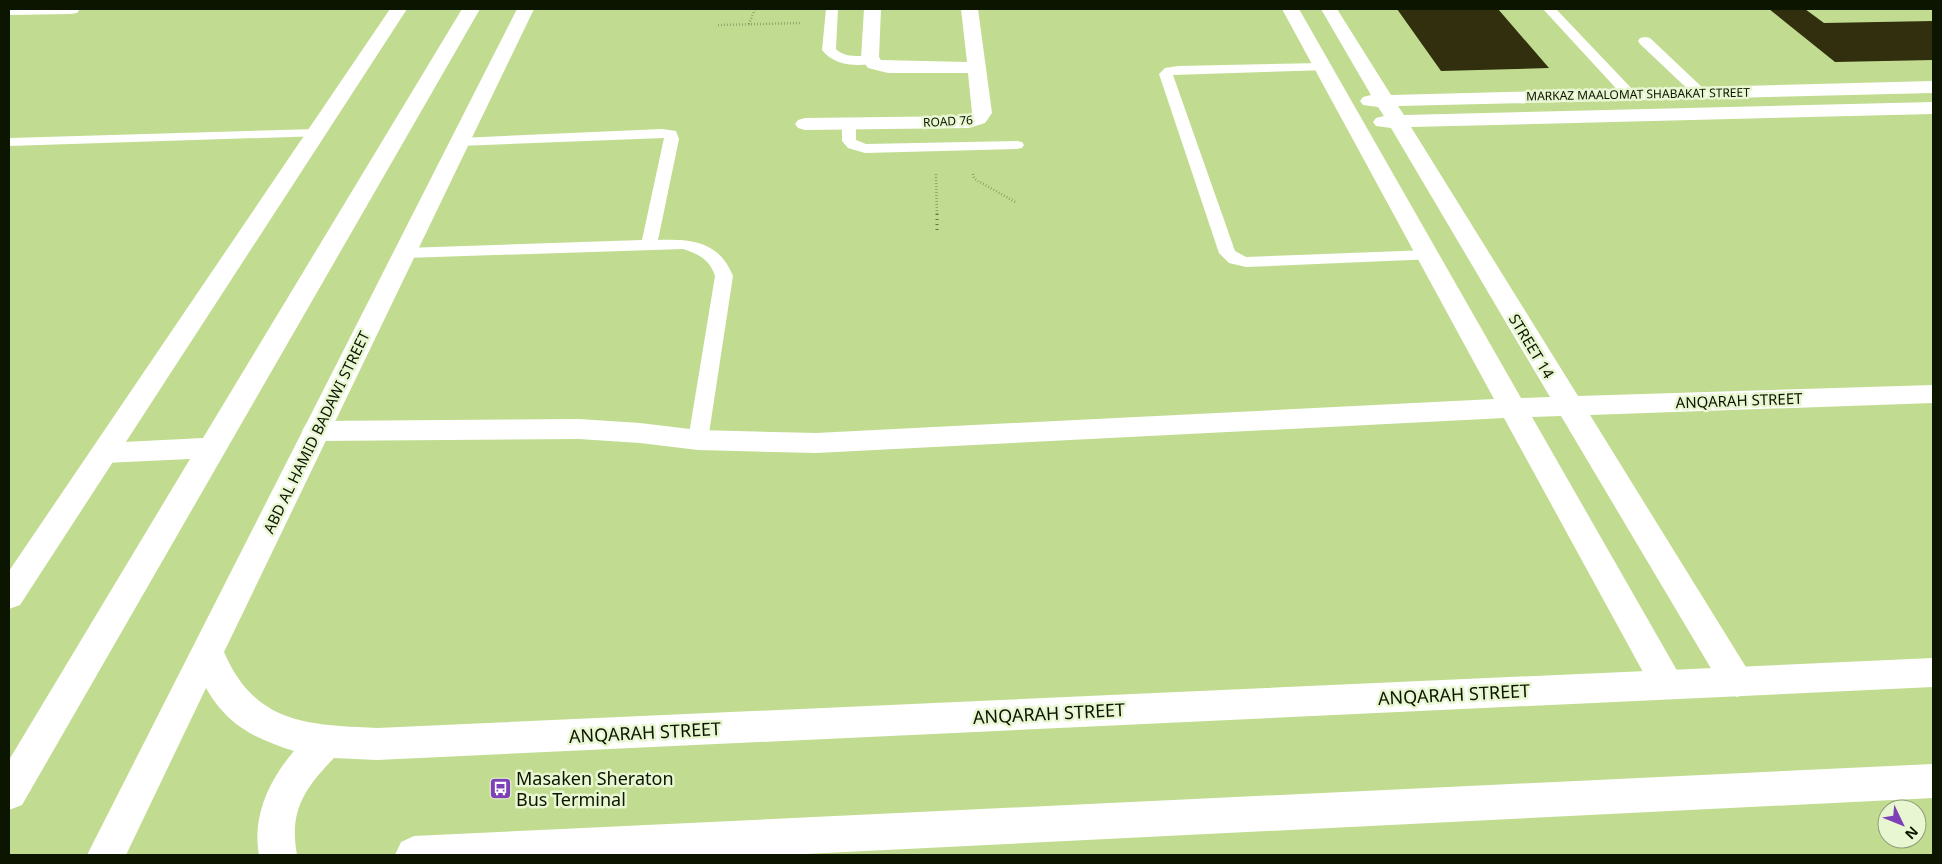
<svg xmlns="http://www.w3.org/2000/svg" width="1942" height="864" viewBox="0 0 1942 864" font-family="'Noto Sans',sans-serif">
<rect width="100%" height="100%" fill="#c1dc90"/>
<path fill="#322f0f" d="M1397,9h101l51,59 -108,3z
M1769,9h36l19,14 109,-2v39l-98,2z"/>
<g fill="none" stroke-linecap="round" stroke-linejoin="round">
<path stroke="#627344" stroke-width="2.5" stroke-dasharray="0.5 2.5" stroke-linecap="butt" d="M749,24l6,-15
M718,25l82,-2
M936,174l1,41
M973,174l1,4 4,3 39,22"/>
<path stroke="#627344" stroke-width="3" stroke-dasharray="1 4" stroke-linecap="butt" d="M937,214v20"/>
<path fill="#fff" fill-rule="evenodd" d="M826,9h12l-2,40c11,11 26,5 40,8l2,3 -2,3c-18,4 -42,3 -54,-13z
M1543,9h13l78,82 2,3 -2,3h-10z
M1645,37l5,1 55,52 2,3 -2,3h-10l-55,-52 -2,-3 2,-3z
M1323,63l5,1 2,3 -2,3 -155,5 62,176 11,6 182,-7 6,1 2,4 -2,4 -188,8 -17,-4 -10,-10 -60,-179 6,-6 13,-2z
M849,119l5,1 2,3v17l10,4 151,-3 5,1 2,3 -2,3 -5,1 -152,4 -17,-5 -6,-7v-18l2,-3z
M316,129l5,1 2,3 -2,3 -312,10 1,-8z
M662,129l14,2 3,8 -21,101c33,-1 61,1 75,36l-25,164 -3,5 -7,2 -7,-2 -3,-5 27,-164c-5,-16 -16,-22 -32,-27l-278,9 -6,-1 -2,-4 2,-4 6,-1 237,-8 22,-102 -205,8 -5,-1 -2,-3 2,-3 5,-1z"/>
<path fill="#fff" fill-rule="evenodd" d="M9,9h71l-3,4 -6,1 -62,1z
M390,9h17l-387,596 -11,4v-38z
M864,9h17l-2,48 2,3 86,2 -6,-53h17l14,104 -7,10 -16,5 -164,2 -7,-2 -3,-4 3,-4 7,-2 162,-2 5,-3 -4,-40h-80l-20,-5 -7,-10z
M1282,9h17l222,389 29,-1 -159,-269 -15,-2 -3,-4 3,-4 8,-2 -6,-9 -15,-2 -3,-4 3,-4 8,-2 -50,-86h16l54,86 542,-14v12l-535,13 6,9 529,-13v12l-522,13 167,269 355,-11v18l-343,12 159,257 5,10 -5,10 -12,5 -12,-5 -164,-276 -29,1 147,257 5,10 -5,10 -12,5 -12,-5 -151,-276 -688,35 -118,-3 -58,-7 -61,-4 -263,2 -10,-3 -4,-7 4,-7 10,-3 263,-2 61,4 58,7 118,3 678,-34z"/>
<path fill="#fff" fill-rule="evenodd" d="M462,9h18l-458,796 -13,5v-50l181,-301 -86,4 -10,-3 -4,-7 4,-7 10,-3 99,-5z
M517,9h17l-310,643c31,72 83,73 153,76l1556,-70v29l-1556,73 -43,-2c-30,31 -45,53 -37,97h-38c-7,-38 10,-75 35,-104 -40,-13 -66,-25 -88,-63l-80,167h-39z
M1933,764v34l-1149,57h-389l6,-13 13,-6z"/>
</g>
<defs>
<symbol id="bus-square" viewBox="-11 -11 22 22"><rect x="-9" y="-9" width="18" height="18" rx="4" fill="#7d40b6" stroke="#e8f7d1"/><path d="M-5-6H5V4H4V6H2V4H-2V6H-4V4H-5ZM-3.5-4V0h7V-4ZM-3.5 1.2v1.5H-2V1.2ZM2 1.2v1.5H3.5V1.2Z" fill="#fff"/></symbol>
</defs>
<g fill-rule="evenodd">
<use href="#bus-square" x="488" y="776" width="25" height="25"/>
</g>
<g text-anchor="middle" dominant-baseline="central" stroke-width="5" stroke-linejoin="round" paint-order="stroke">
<g font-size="12" fill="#0c1500" stroke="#e8f7d1">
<text transform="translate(1638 94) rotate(-1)">MARKAZ MAALOMAT SHABAKAT STREET</text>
<text transform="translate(948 121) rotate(-3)">ROAD 76</text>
</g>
<g font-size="15" fill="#0c1500" stroke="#e8f7d1">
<text transform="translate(1532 346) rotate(59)">STREET 14</text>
<text transform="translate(1739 400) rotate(-2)">ANQARAH STREET</text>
<text transform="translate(316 432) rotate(-64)">ABD AL HAMID BADAWI STREET</text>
</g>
<g font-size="18" fill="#0c1500" stroke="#e8f7d1">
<text transform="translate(1454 694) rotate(-3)">ANQARAH STREET</text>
<text transform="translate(1049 713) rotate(-3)">ANQARAH STREET</text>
<text transform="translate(645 732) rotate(-3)">ANQARAH STREET</text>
</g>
<g font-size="18" fill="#0c1500" stroke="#e8f7d1" text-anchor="start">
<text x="516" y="778">Masaken Sheraton<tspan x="516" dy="21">Bus Terminal</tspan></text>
</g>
</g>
<rect width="1942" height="864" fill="none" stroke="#0c1500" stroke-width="20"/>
<g transform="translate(1902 824) rotate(133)"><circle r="24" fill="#e8f7d1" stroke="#909d7d"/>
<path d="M0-4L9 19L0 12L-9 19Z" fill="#7d40b6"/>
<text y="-8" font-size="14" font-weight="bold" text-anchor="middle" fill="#0c1500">N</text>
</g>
</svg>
